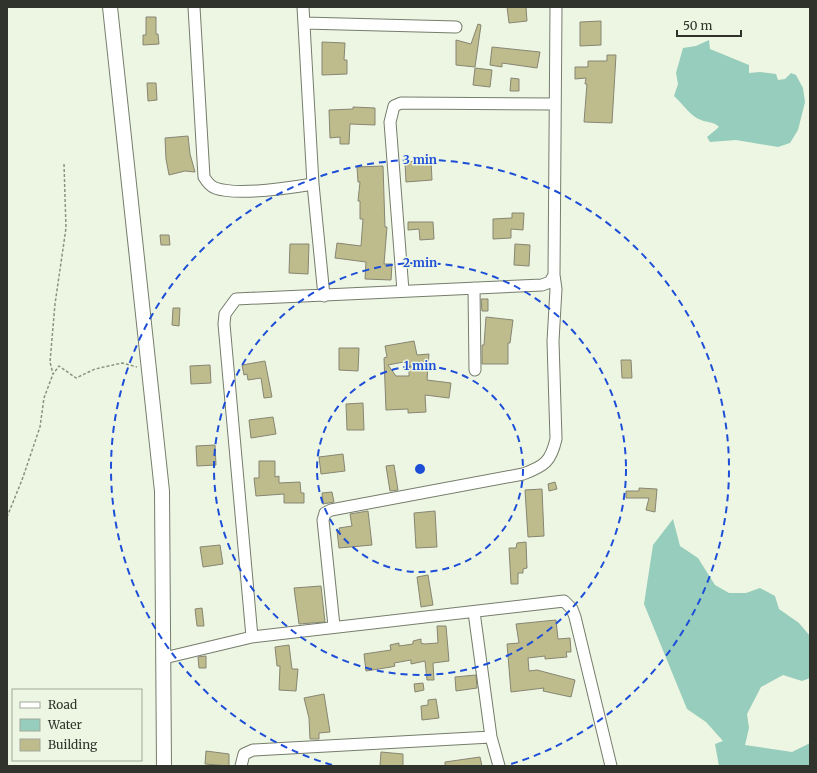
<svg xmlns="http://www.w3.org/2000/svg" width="817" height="773" viewBox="0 0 817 773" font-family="Merriweather,serif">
<rect width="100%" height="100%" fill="#edf6e2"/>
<path fill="#97cdbc" d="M709,40l1,9 39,16v8l11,-1 16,2 2,6 7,-1 6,-6 5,2 7,13 2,14 -7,28 -8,13 -12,4 -42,-7 -26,2 -3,-5 12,-10c-6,-6 -11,-4 -18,-7 -11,-4 -18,-16 -27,-24l4,-12 -2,-11 7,-25 13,-2z
M673,519l7,27 18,12 17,27 14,8h17l14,-5 15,8 4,13 20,14 11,13v42l-8,3 -19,-6 -22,12 -14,27 2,14 -4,17 47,7 18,-9v23h-91l-4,-22 8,-3 -17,-19 -19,-13 -43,-105 9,-59z"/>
<path fill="#bebb8d" stroke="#878672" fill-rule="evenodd" d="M507,7h19l1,14 -18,2z
M146,17h10v17h2l1,10 -16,1v-10h3z
M601,21v24l-21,1v-24z
M478,24l3,1 -6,42 -19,-2v-25l15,4z
M322,42l23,1 -1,17h3v14l-25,1z
M492,47l48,5 -3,16 -35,-5v4l-12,-2z
M607,55h9l-4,68 -28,-1 3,-38h-2l1,-6 -11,1v-12h13v-6h19z
M475,68l17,2 -2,17 -17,-2z
M511,78l8,1v12h-9z
M147,83h9l1,17 -9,1z
M353,107l22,1v17l-25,-1 -1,20h-9v-7l-10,1 -1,-28 24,-1z
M188,136l2,18 5,18 -10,-1 -16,4 -3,-16 -1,-21z
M431,160l1,20 -26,2 -1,-20z
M383,166l2,61h2l-3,37h8l-1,16 -26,-1 1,-17 -31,-4 2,-15 24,3 2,-27h-3v-18h-2l2,-19h-2l-1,-15z
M512,213h12l-1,17 -12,-1v9l-18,1v-20l19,-1z
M408,222h25l1,17 -14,1 -1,-11 -11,1z
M160,235h9l1,10h-9z
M290,244h19l-1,30 -19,-1z
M515,244l15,1 -1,21 -15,-1z
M481,299h7v12h-6z
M173,308h7l-1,18 -7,-1z
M486,317l27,3 -3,23h-2v21h-26v-19h2z
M414,341l3,14 12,-1 -2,26 24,3 -2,15 -24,-3 1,17 -18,1v-4l-22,1 -2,-52 3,-1 -2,-11zM409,361v15h-13l-8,-11z
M339,348h20l-1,23 -19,-1z
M621,360h10l1,18h-10z
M265,361l7,36 -8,1 -3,-20 -13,2 -1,-6 -3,1 -2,-10z
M210,365l1,18 -20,1 -1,-18z
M363,403l1,27h-17l-1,-26z
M273,417l3,17 -25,4 -2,-18z
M215,445l1,20 -19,1 -1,-20z
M343,454l2,17 -24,3 -2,-17z
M259,461h16v16l4,-1v7l21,-1 1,11h3v10h-20v-9l-28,2 -2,-18h5z
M394,465l4,25 -8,1 -4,-25z
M555,482l2,7 -8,2 -1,-7z
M639,488l18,1 -2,23 -9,-2 3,-12h-23v-7h13z
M542,489l2,47 -16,1 -3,-47z
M332,492l2,10 -11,2 -1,-11z
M368,511l4,34 -33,3 -2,-17h3l-1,-3 13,-2 -2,-12z
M435,511l2,36 -21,1 -2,-35z
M526,542l1,26 -4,1v4h-5v11h-7l-2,-36h7l1,-5z
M220,545l3,19 -20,3 -3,-20z
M428,575l5,30 -12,2 -4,-30z
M321,586l4,36 -26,2 -5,-36z
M202,608l2,18h-7l-2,-17z
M556,620l2,19 12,-1 1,14h-5l1,5 -22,2v-3l-17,2 1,13 8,-1 38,10 -4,17 -28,-6 1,-3 -33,4 -4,-48 12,-1 -3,-19z
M437,626h9l3,35 -16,2 1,17h-7l-2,-19 -14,3v-4l-17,3 1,3 -4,1 -25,4 -2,-17 27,-4 -1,-5 9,-2v3l14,-2v-3l8,-2v4l3,1 14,-1z
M289,645l3,24h6l-2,22 -17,-1 1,-24h-3l-2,-19z
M206,656v12h-7l-1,-11z
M476,675l1,13 -21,3 -1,-14z
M423,683l1,7 -9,2 -1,-8z
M324,694l6,38 -11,1v6h-9l-1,-21 -5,-20z
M436,699l3,19 -17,2 -1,-14 7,-1v-5z
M206,751l23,3v12l-24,-2z
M381,752l22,2v12h-23z
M480,757l2,9h-37v-4z"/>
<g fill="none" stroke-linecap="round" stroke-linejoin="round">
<defs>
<path id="minor" d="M194,7l10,170c3,5 6,9 11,11 22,8 74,0 98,-4
M303,7l10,177 11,112
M304,23l152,4
M474,288l1,82
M403,291l-13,-169 4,-16 7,-3 154,1
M474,612l17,125 8,29
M334,626l-11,-106 2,-7 6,-3 192,-36c22,-8 28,-13 33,-35l-3,-98 3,-52 -2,-14
M252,637l-28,-313 1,-10 11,-15 306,-14 8,-3 4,-7 2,-268
M164,658l88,-21 312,-36 8,8 3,8 36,149
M241,766l3,-12 9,-4 238,-13"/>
<path id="major" d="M110,7l52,484 2,275"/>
</defs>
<use href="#minor" stroke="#757d6b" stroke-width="13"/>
<use href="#major" stroke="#757d6b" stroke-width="16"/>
<path stroke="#8b9183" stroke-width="1.5" stroke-dasharray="3 2" stroke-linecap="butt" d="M64,164l2,64 -11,76 -5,58 3,12 6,-8 17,12 19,-9 27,-6 15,4
M7,517l15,-37 18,-53 4,-29 9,-24"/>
<use href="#minor" stroke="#fff" stroke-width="11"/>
<use href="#major" stroke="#fff" stroke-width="14"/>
</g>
<g fill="none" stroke="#1d4ed8" stroke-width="2" stroke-dasharray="7 5">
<circle cx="420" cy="469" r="103"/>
<circle cx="420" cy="469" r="206"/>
<path d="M332 765A309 309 0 1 1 508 765"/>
</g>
<circle cx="420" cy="469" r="6" fill="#1d4ed8" stroke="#edf6e2" stroke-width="2"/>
<g font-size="12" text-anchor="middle" font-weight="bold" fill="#1d4ed8" stroke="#edf6e2" stroke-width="3" stroke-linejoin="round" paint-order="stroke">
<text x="420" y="164">3 min</text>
<text x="420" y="267">2 min</text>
<text x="420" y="370">1 min</text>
</g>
<rect width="817" height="773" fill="none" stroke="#2f332b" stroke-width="16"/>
<rect x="12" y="689" width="130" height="72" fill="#edf6e2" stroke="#a1a899"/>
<rect x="20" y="702" width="20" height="6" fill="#ffffff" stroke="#a1a899"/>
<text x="48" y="709" font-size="12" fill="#2f332b">Road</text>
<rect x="20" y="719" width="20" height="12" fill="#97cdbc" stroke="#a1a899"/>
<text x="48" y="729" font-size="12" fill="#2f332b">Water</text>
<rect x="20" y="739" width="20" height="12" fill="#bebb8d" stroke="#a1a899"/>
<text x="48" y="749" font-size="12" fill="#2f332b">Building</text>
<path d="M677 30v6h64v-6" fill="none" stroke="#2f332b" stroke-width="2"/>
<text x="683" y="30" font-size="12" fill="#2f332b" stroke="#edf6e2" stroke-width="3" paint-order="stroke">50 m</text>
</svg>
